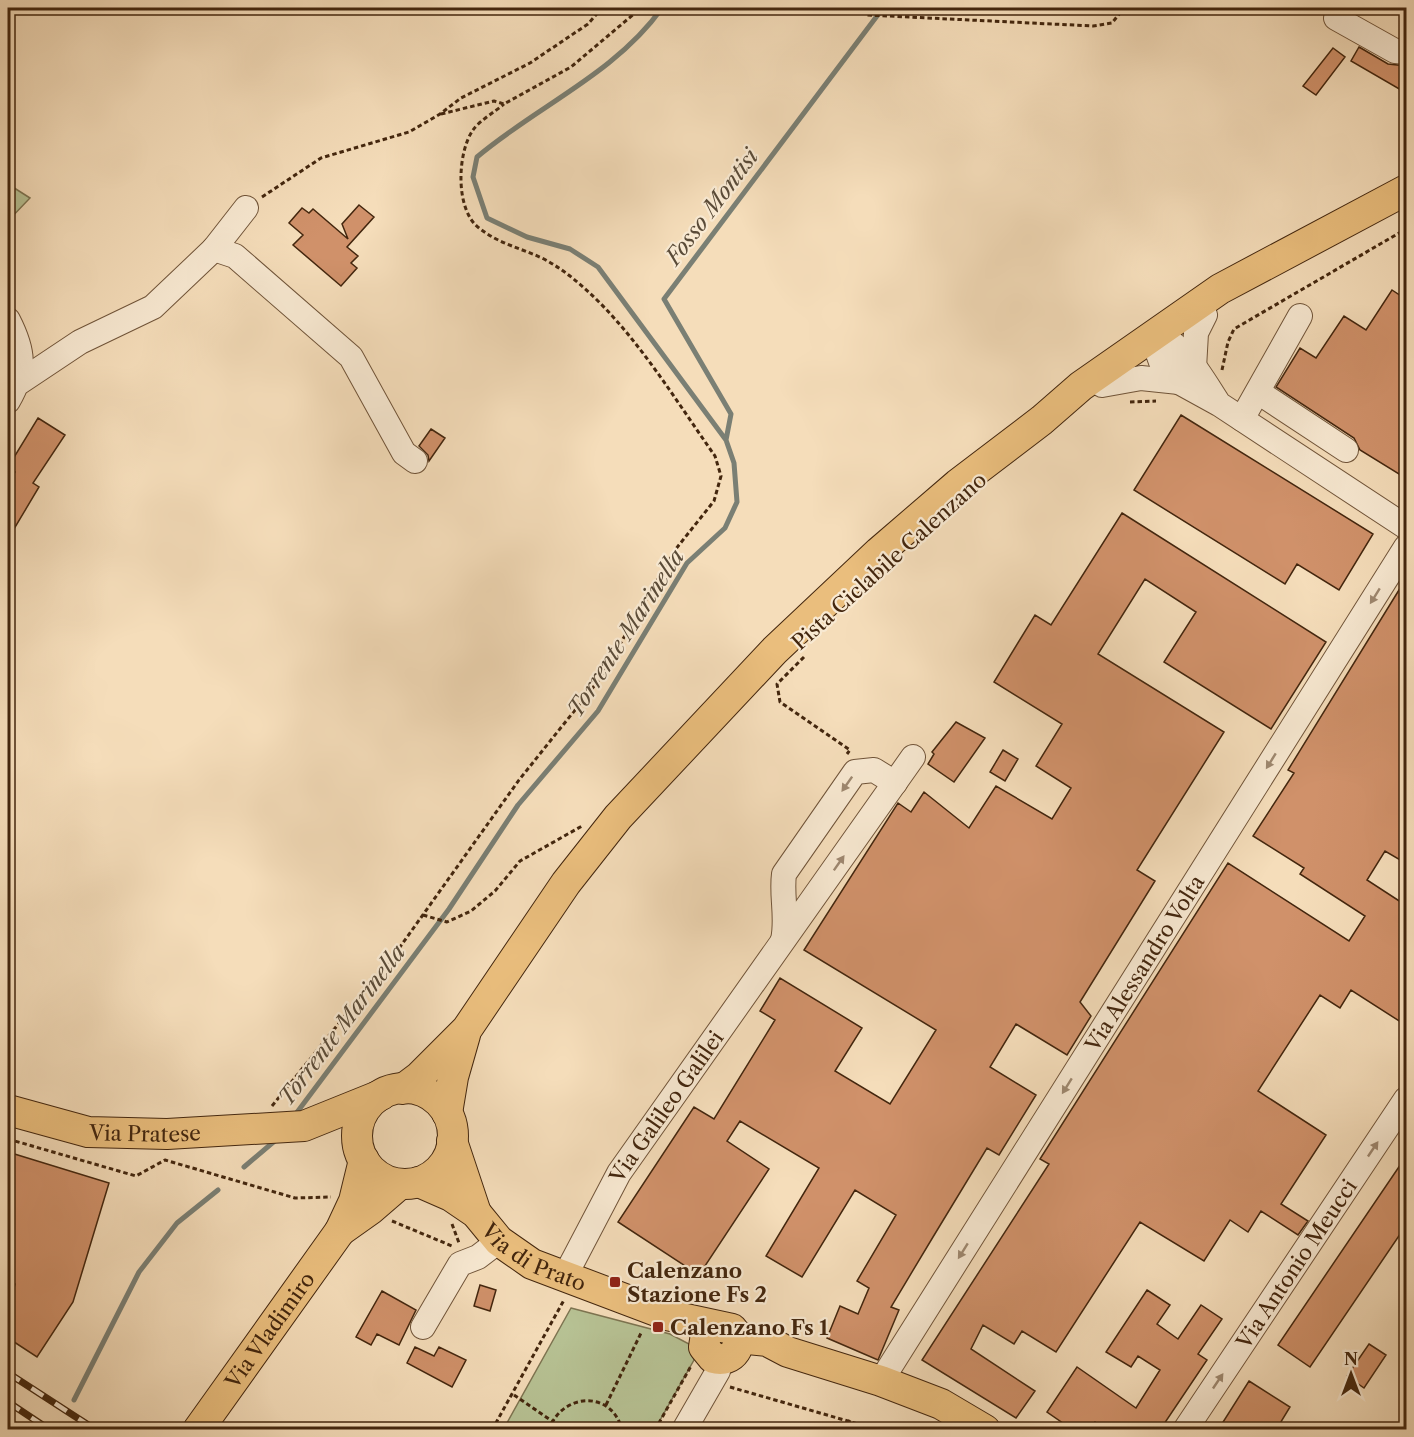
<svg xmlns="http://www.w3.org/2000/svg" width="1414" height="1437" viewBox="0 0 1414 1437" font-family="'Libre Caslon Text',serif">
<rect width="100%" height="100%" fill="#f5ddba"/>
<filter id="stains"><feTurbulence type="fractalNoise" baseFrequency=".00333" numOctaves="4"/><feColorMatrix values="0 0 0 0 .2 0 0 0 0 .09 0 0 0 0 .02 0 0 0 .5 -.17"/></filter>
<radialGradient id="worn" r=".72"><stop offset=".6" stop-color="#630" stop-opacity="0"/><stop offset="1" stop-color="#630" stop-opacity=".3"/></radialGradient>
<path fill="#b7c294" stroke="#7d7451" stroke-width="1.5" d="M8,184l22,14 -22,23z
M571,1308l99,26 19,10 5,16 -39,69 -152,1z"/>
<g fill="none" stroke-linecap="round" stroke-linejoin="round">
<path stroke="#7a7f74" stroke-width="5" d="M726,440l5,-26 -67,-115 219,-291
M295,1115l154,-206 69,-104 80,-94 89,-148 38,-35 12,-26 -3,-39 -8,-23 -128,-173 -28,-18 -43,-12 -40,-19 -14,-41 4,-20c60,-51 138,-83 185,-149
M244,1167l33,-28
M74,1400l65,-128 38,-49 41,-33"/>
</g>
<path fill="#d0916a" stroke="#43260e" stroke-width="1.5" d="M1359,47l29,17 19,2v15l-6,9 -50,-29z
M1333,48l12,9 -29,38 -13,-9z
M359,205l15,12 -27,30 11,9 -7,7 6,5 -16,18 -48,-41 10,-10 -14,-12 13,-15 7,5 4,-4 35,30 -6,-15z
M1392,290l15,10v179l-47,-29 -6,-12 -78,-51 24,-39 16,10 28,-42 22,14z
M1181,415l192,119 -34,56 -42,-26 -12,20 -151,-94z
M38,418l27,17 -32,48 6,4 -31,52v-54l7,-13 -7,-5z
M431,429l14,9 -16,23 -1,-6 -9,-9z
M1122,513l204,129 -55,87 -107,-67 32,-50 -51,-33 -47,75 126,78 -87,138 18,11 -75,121 11,14 -24,39 -51,-31 -26,43 46,28 -37,60 -12,-7 -54,89 -42,70 8,3 -21,50 -51,-22 13,-32 18,8 11,-26 -12,-7 39,-66 -41,-25 -53,87 -36,-21 53,-88 -79,-47 -13,20 42,28 -70,106 -81,-53 76,-115 20,12 61,-99 -15,-9 20,-33 82,50 -27,43 55,33 46,-74 -132,-80 94,-147 13,9 13,-20 45,36 27,-42 56,33 19,-31 -35,-22 26,-42 -68,-42 41,-67 16,10z
M1407,577v287l-22,-13 -18,29 40,26v120l-56,-36 -11,18 -20,-13 -62,96 68,44 -45,69 27,17 -10,14 -37,-24 -13,21 -18,-12 -26,41 -64,-39 -84,130 -34,-21 -8,13 -31,-19 -12,24 64,42 -19,27 -94,-58 127,-196 -9,-5 188,-296 121,78 16,-25 -65,-42 4,-6 -51,-32 41,-63 -6,-3z
M956,722l29,16 -31,44 -26,-18 6,-10 -2,-2z
M1003,750l15,9 -13,22 -15,-9z
M8,1152l101,31 -36,119 -36,55 -29,-19v-25l7,-29 -7,-2z
M1407,1155v69l-97,143 -32,-22z
M480,1285l16,5 -6,21 -16,-5z
M1147,1290l23,15 -13,19 21,15 23,-34 21,14 -24,35 9,6 -47,70h-54l-11,-8 -5,8h-17l-26,-18 30,-45 59,41 24,-38 -22,-14 -7,11 -25,-15z
M382,1291l34,19 -17,35 -22,-11 -6,11 -15,-8z
M1369,1344l17,11 -22,33 -17,-12z
M415,1347l19,9 5,-9 27,13 -14,27 -45,-24z
M1249,1381l41,26 -14,23h-58z"/>
<g fill="none" stroke-linecap="round" stroke-linejoin="round">
<defs>
<g id="minor">
<path d="M1336,18l59,33 11,1"/>
<path d="M214,249l21,7 116,101 53,96 11,8"/>
<path d="M8,320c16,31 18,50 0,81"/>
<path d="M1194,368l2,-35 9,-18"/>
<path d="M20,382l60,-40 73,-35 61,-58 32,-41"/>
<path d="M1102,385l39,-7 38,4"/>
<path d="M1258,392l88,58"/>
<path d="M1219,404c-16,-24 -34,-60 -64,-70v11l6,17 18,20 40,22 187,123"/>
<path d="M1242,419l58,-103"/>
<path d="M783,940c5,-23 -2,-43 1,-66l71,-102 19,-2 21,13"/>
<path id="s1" d="M564,1278l55,-105 294,-416"/>
<path d="M423,1327l37,-63 18,-7 21,-16"/>
<path id="s2" d="M881,1381l525,-834"/>
<path d="M684,1430l34,-59 2,-11"/>
<path id="s3" d="M1185,1430l221,-331"/>
</g>
<g id="major">
<circle cx="405" cy="1136" r="48"/>
<path d="M403,1089l16,-12 48,-48 99,-146 52,-66 157,-167 104,-98 79,-68 84,-64 39,-34 139,-97 186,-99"/>
<path id="s4" d="M8,1110l80,22 79,2 137,-8 77,-31"/>
<path d="M447,1113l6,-36 12,-42"/>
<path d="M452,1141l24,72"/>
<path id="s5" d="M419,1182l32,14 25,17 23,28 33,23 135,51 65,14c14,15 1,35 -19,29l-9,-11 2,-13 9,-8"/>
<path d="M340,1231l31,-22 29,-25"/>
<path d="M738,1338l29,3 21,11 93,29 60,23 44,26"/>
<path id="s6" d="M198,1430l142,-199 14,-30 10,-41"/>
</g>
</defs>
<use href="#minor" stroke="#705439" stroke-width="26"/>
<use href="#major" stroke="#43260e" stroke-width="32"/>
<path stroke="#43260e" stroke-width="3" stroke-dasharray="4.5 3" stroke-linecap="butt" d="M867,8v7l226,11 19,-3 12,-15
M1302,8l15,4
M441,114l53,-13 10,3 67,-37 70,-59
M262,197l59,-39 88,-26 31,-18 21,-16 69,-35 58,-39 14,-16
M1222,370l6,-28 6,-13 172,-100
M1130,402l26,-1
M804,657l-27,27 3,18 70,48 -3,4
M423,915l24,7 24,-11 24,-20 25,-30 62,-35
M272,1106l123,-152 124,-174 80,-100 76,-130 39,-49 7,-25 -6,-20c-36,-51 -70,-107 -114,-152 -18,-18 -35,-33 -57,-45 -23,-11 -45,-15 -65,-31 -24,-18 -22,-75 -6,-98 7,-10 22,-18 31,-26
M8,1139l128,37 29,-16 130,38 36,-1
M392,1221l60,25
M452,1224l7,19
M730,1387l149,43
M514,1395l38,26
M606,1405l36,-74
M492,1430l72,-130
M549,1430c12,-37 63,-41 73,0
M655,1430l36,-64
M845,1430l5,-10"/>
<use href="#minor" stroke="#f8e9d2" stroke-width="24"/>
<use href="#major" stroke="#eabe7d" stroke-width="30"/>
<defs>
<path id="rail" d="M8,1373l88,57
M8,1402l42,28
M8,1420l14,10"/>
</defs>
<use href="#rail" stroke="#43260e" stroke-width="7"/>
<use href="#rail" stroke="#f8e9d2" stroke-width="4.5" stroke-dasharray="14" stroke-linecap="butt"/>
</g>
<defs><path id="oneway-solid" d="M-6-.8H1V-3.2L6.5 0L1 3.2V.8H-6Z" transform="scale(1.5)"/></defs>
<g fill="#9e8870">
<use href="#oneway-solid" transform="translate(1375 596) rotate(122)"/>
<use href="#oneway-solid" transform="translate(1271 761) rotate(122)"/>
<use href="#oneway-solid" transform="translate(847 784) rotate(125)"/>
<use href="#oneway-solid" transform="translate(839 863) rotate(-55)"/>
<use href="#oneway-solid" transform="translate(1067 1086) rotate(122)"/>
<use href="#oneway-solid" transform="translate(1373 1149) rotate(-56)"/>
<use href="#oneway-solid" transform="translate(963 1251) rotate(122)"/>
<use href="#oneway-solid" transform="translate(1218 1381) rotate(-56)"/>
</g>
<g fill="#8f2418" stroke="#f8e9d2" stroke-width="2">
<rect x="609" y="1276" width="12" height="12" rx="3"/>
<rect x="652" y="1321" width="12" height="12" rx="3"/>
</g>
<g text-anchor="middle" dominant-baseline="central" stroke-width="4.5" stroke-linejoin="round" paint-order="stroke">
<g font-size="21" fill="#43260e" stroke="#f8e9d2">
<text transform="translate(889 561) rotate(-42)">Pista Ciclabile Calenzano</text>
<text stroke="none"><textPath href="#s2" startOffset="494">Via Alessandro Volta</textPath></text>
<text stroke="none"><textPath href="#s1" startOffset="200">Via Galileo Galilei</textPath></text>
<text stroke="none"><textPath href="#s4" startOffset="140">Via Pratese</textPath></text>
<text stroke="none"><textPath href="#s5" startOffset="140">Via di Prato</textPath></text>
<text stroke="none"><textPath href="#s3" startOffset="200">Via Antonio Meucci</textPath></text>
<text stroke="none"><textPath href="#s6" startOffset="123">Via Vladimiro</textPath></text>
</g>
<g font-size="21" font-weight="bold" fill="#43260e" stroke="#f8e9d2" text-anchor="start">
<text x="627" y="1270">Calenzano<tspan x="627" dy="24">Stazione Fs 2</tspan></text>
<text x="670" y="1327">Calenzano Fs 1</text>
</g>
<g font-size="22" font-style="italic" fill="#5a4b38" stroke="#f8e9d2">
<text transform="translate(712 207) rotate(-53)">Fosso Montisi</text>
<text transform="translate(626 633) rotate(-57)">Torrente Marinella</text>
<text transform="translate(342 1025) rotate(-53)">Torrente Marinella</text>
</g>
</g>
<rect width="1414" height="1437" fill="none" stroke="#f5ddba" stroke-width="30"/>
<rect x="9" y="9" width="1396" height="1419" fill="none" stroke="#43260e" stroke-width="3"/>
<rect x="15" y="15" width="1384" height="1407" fill="none" stroke="#43260e" stroke-width="1.5"/>
<g transform="translate(1351 1374)" stroke="#f8e9d2" stroke-width="4.5" paint-order="stroke">
<path d="M0-4.5L10 22L0 15L-10 22Z" fill="#43260e"/>
<text y="-9" font-size="16" font-weight="bold" text-anchor="middle" fill="#43260e">N</text>
</g>
<rect width="100%" height="100%" filter="url(#stains)"/>
<rect width="100%" height="100%" fill="url(#worn)"/>
</svg>
